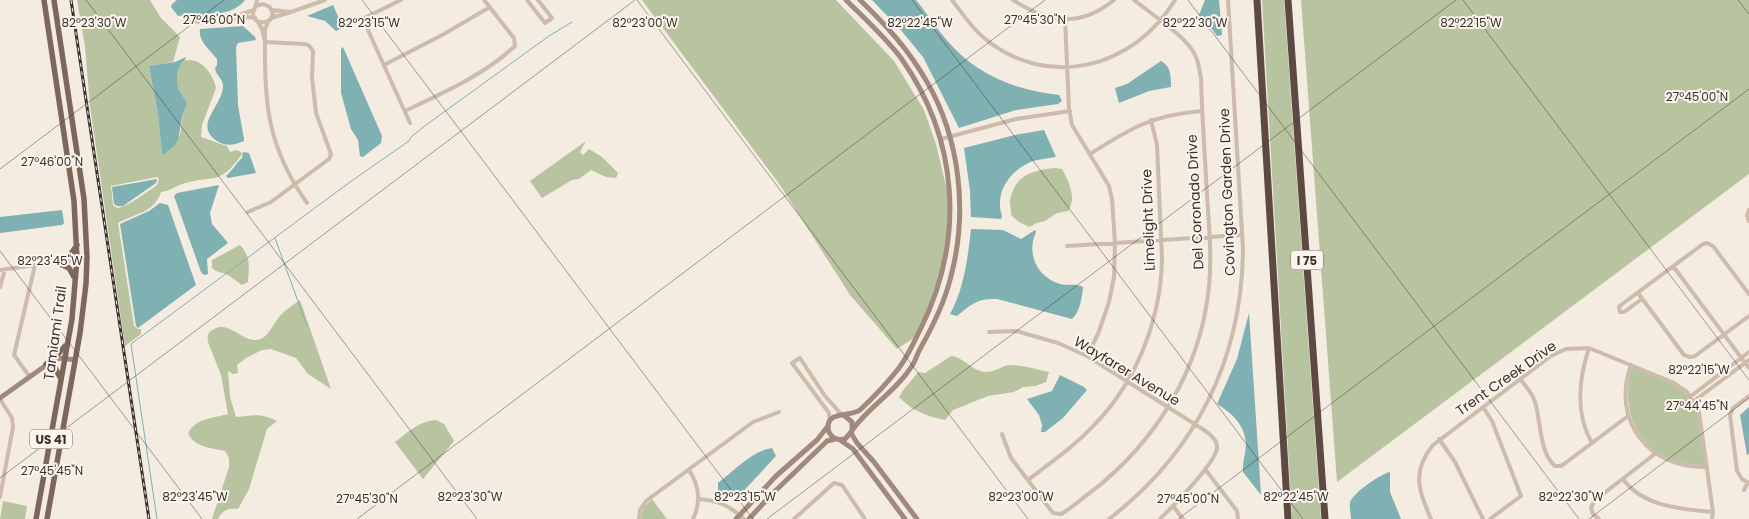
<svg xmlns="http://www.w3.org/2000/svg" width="1749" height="519" viewBox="0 0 1749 519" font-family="Poppins,sans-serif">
<rect width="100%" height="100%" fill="#f4ebe1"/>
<path fill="#b8c4a0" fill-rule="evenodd" d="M77,0h73l11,18 19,19 -7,25 -24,4 9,48 4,41 18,-20 2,-16 5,-16 -9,-13 -1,-17 5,-11c16,-8 31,11 34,26l-14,37 -1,12 26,9 3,6 6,-2 5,2 1,2c-23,33 -28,20 -60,30 -8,3 -12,7 -21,8 -7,21 -25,21 -43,31l16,103 4,3h3v5l-16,12 -35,-240 -5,-59zM157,177l2,2 -2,6c-10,7 -28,21 -40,23l-4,-3 -2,-19z
M642,0h194l58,61 30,49 12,34 14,59 -5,57 -13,45 -15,31 -20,13 -47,-54 -70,-110z
M1262,0h22l37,519h-29z
M1301,0h448v174l-412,308z
M586,141l-6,11 3,3 6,-6 13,8 16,16 -2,5 -10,-1 -15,-7 -12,9 -7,1 -30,18 -12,-17z
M1055,168l7,1c7,13 15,29 6,42l-11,2 -12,8 -8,2 -8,4 -10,-5 -8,-7c1,-5 -2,-10 -1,-15 5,-25 22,-30 45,-32z
M240,245c11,11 9,22 8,37l-6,3c-5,-3 -9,-7 -14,-10 -6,-3 -11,-2 -16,-7v-8z
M300,300l31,89 -23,-15 -12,-16 -25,-9 -9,1 -16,8 -9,7 1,8 -5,1 -5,-3 2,26 6,20c18,-2 25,-4 41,4l-10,8 -18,60 -11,20c-11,-1 -15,1 -20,10h-6l17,-52v-9l-4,-7c-13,-3 -32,-4 -37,-18 10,-16 23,-14 40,-19l-7,-39 -13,-33c-1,-7 0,-10 6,-13 15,-8 26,10 40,11 13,1 18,-14 25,-23 6,-7 14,-12 21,-17z
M951,356c13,1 22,16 35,16 9,0 16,-6 23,-7 8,-1 31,5 40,7l-3,10 -11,4 -12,1 -9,5 -26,4 -35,14 -8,10c-18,-4 -33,-9 -46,-23 5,-10 13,-16 19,-25l7,1z
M1632,367c16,7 35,12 49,23 22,15 21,51 24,75 -57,2 -89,-46 -73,-98z
M436,420l8,4 10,17 -31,38 -28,-37c13,-10 24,-21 41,-22z
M652,499l15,20h-26l2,-11z
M3,501l24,5 -2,13h-25z"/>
<path fill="#7fb0b2" d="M177,0h68c-16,20 -46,12 -67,16l-7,-9 1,-3z
M872,0h44c10,12 18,25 28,37 30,37 70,53 115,58l3,6 -4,3 -42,6 -57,18 -36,-71 -23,-28z
M1205,0h14l3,35 -5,1 -8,-11 -10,-10z
M333,5l10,23 -7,3 -11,-10 -18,-5z
M243,26l12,11 1,3 -18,3 -2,4 2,58 6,34v2c-10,4 -17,6 -27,0 -25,-16 7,-36 6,-56 0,-6 -7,-9 -8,-17l2,-3v-6c-7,-9 -19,-18 -17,-30z
M343,47l39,89 -1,7 -18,14 -3,-1 -2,-16 -7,-11 -10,-36v-44z
M186,57l-1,3 -3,2 -5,11 1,16 9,14c-1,5 -4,10 -5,15 -5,21 1,24 -20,37l-4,-41 -9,-48 26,-4z
M1161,61c10,5 10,16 10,26l-22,4 -30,12 -4,-15 12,-4z
M1044,130l12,27c-7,1 -16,2 -23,4 -23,9 -39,31 -31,55l-1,3 -30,-2 -1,-26 -6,-43 51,-13z
M243,152l6,1 7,20 -28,5 -2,-2c7,-6 10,-13 16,-18z
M157,179l-1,4 -33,23h-6l-3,-2 -2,-17z
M219,185l-9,28 2,11 16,19 -21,16 1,15 -4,1 -3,-3 -27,-76 3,-3z
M160,203l8,2 28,80 -58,43 -2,-2 -16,-102 29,-13z
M62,210l2,13 -2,2 -62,8v-16z
M971,229l32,1 18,9 14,-9 1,2c-10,22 1,45 24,52 8,2 16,-1 23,3 -1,10 -3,25 -11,32l-75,-20c-19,-1 -26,5 -40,17l-7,-2c14,-25 18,-57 21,-85z
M1249,313l12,182 -18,-23c-1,-10 3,-19 3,-28 -1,-19 -14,-31 -29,-40l20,-45z
M1060,375l24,12 3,3 -24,28 -18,14h-4l1,-7 -3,-10 -12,-16 25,-8z
M1749,407v47l-2,1 -7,-40z
M772,448l4,8 -39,42 -11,-3 -8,-5v-7c16,-12 34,-32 54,-35z
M1390,472v20l11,27h-50c0,-5 -2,-11 -1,-16 2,-10 31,-29 40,-31z"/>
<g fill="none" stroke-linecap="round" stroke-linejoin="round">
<path stroke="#7fb0b2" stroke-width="1" d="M275,238l32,88
M157,519l-26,-175 219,-162 59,-41 2,-4 15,-12 123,-89 23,-14"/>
<path stroke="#cdbbac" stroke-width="4" d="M527,0l18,23 7,-5 -14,-18
M952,0c10,13 19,27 32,38 64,53 150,30 191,-38
M1013,0c35,23 67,28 101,0
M256,6l7,-2 7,3 3,7 -3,6c-7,4 -17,3 -17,-7 1,-5 4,-8 4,-13
M254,10l-33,11 25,-4 9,1
M291,12l34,-12
M271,18l20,-6 -19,-2
M363,19l47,104
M1065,19l4,90 3,16 37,61 3,13 3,44 -1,34 -5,25 -11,32 -11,22
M184,22l37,-1
M258,22l4,7 3,13v-13l3,-7
M348,26l53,-26
M384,65l60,-31 46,-27
M405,111c38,-18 79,-36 110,-65l-1,-8 -30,-38
M941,139l75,-20 54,-8
M1090,154c41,-26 62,-39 112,-43
M1749,210l-2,5 2,6
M248,212l23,-10 58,-43 2,-5 -15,-41 -4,-36 1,-26c-3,-5 -5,-7 -10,-7l-38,-2c-1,65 4,107 42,161
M1067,246l174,-11
M1673,266l76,102
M0,270l87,-12
M0,287l5,-18
M1638,293l46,62 6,2 5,-1 54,-40
M1642,299l-18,13h-4l-1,-5 2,-2 82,-61 4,-1 6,3 36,48
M989,332l27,-1 42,12 29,13 117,74c6,4 14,10 13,18 -2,16 -45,59 -57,71
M1589,348c-10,30 -14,66 3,95
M1631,365c-20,55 17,104 76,102
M29,376l-15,-21 21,-90
M1520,379c6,7 13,15 15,23 6,19 4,50 20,64h6l3,-2 64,-48
M1691,396l58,-44
M1749,396l-16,12 -3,7 7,56 5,8 7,4
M0,399l12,19 1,9 -13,70
M1694,401l55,-41
M1483,407l9,14 29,75 -31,23
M830,421l-1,-8 -37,-50 8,-5 25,38 17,19
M1002,434l9,24 42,55 8,1c11,-6 20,-15 30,-22 65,-50 110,-123 118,-206 3,-30 0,-60 -2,-91 -2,-39 -5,-78 -6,-117 -2,-8 -2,-16 -6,-23 -7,-17 -45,-42 -61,-55
M1439,439l16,23 28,57
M1205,469l32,42 1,8
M689,470c10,15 12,32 4,49
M1623,479c20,28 59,30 90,33
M1028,480c23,-18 47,-34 67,-56 42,-43 66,-106 67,-165l-5,-114 -6,-25
M1744,490l4,-8
M698,499c20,1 32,7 46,20
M1173,506l10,13
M639,519l1,-9 6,-9 107,-79 26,-10
M794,519l40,-36 8,2 23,34
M1109,519c87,-67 133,-160 134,-270l-15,-249
M1431,519c-12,-28 -20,-47 2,-74l118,-89 15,-7 23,-1 83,34 15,10 12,20 14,100 -1,7
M1599,519l-6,-5 -2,-6 3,-7 62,-48"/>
<path stroke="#a18a7d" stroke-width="5" d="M0,398l52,-37 9,-3 14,2
M845,416l7,6v9l-7,8c-4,1 -7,1 -11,-1 -4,-3 -6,-7 -6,-11 0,-16 22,-10 32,-17 14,-13 27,-27 39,-42 9,-12 15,-26 22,-40 44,-89 38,-188 -20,-270 -16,-21 -36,-39 -55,-58
M853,429c17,-23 43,-38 59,-63 4,-6 5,-12 8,-17 13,-23 25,-47 31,-73 17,-64 9,-137 -24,-194 -18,-32 -41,-57 -67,-82
M851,433l6,10 17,19 43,57
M840,440l13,9 52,70
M736,519l40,-43 41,-36 11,-14
M749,519l21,-23 54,-52 3,-3 8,-2"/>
<path stroke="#7d675c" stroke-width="5.5" d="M55,262l14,6 5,9
M58,262l12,-7 7,-10
M52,361l13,-15
M46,364l8,2 7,13
M36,519l36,-200 5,-60 -3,-58 -30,-201
M47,519l33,-186 6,-49 1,-26 -3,-59 -30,-199"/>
<path stroke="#5c4a42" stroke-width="7" d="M1257,0l31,519
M1288,0l37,519"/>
<defs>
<path id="rail" d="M71,0l78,519"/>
</defs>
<use href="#rail" stroke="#3b302b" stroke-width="3"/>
<use href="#rail" stroke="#fbf5ee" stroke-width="1" stroke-dasharray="4" stroke-linecap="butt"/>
</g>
<path fill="none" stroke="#3b302b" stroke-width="1" stroke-opacity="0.45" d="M86,0l391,519M362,0l391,519M637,0l391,519M912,0l391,519M1188,0l391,519M1463,0l286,380M1738,0l11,14M0,169l224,-169M0,251l202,268M0,478l635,-478M357,519l688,-519M767,519l689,-519M1178,519l571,-430M1589,519l160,-121"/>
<g text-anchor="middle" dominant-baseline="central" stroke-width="4" stroke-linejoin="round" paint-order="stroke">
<g fill="#fbf5ee" stroke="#756b66" stroke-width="1">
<rect x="1291" y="250.5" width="32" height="19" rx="4"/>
<rect x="30" y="429.5" width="42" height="19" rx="4"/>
</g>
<g font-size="12" font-weight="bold" fill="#3b302b">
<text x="1307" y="260">I 75</text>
<text x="51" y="439">US 41</text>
</g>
<g font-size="14" fill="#3b302b" stroke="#fbf5ee">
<text transform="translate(1227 192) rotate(-92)">Covington Garden Drive</text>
<text transform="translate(1195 202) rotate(-93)">Del Coronado Drive</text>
<text transform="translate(1148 220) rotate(-92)">Limelight Drive</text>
<text transform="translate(55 333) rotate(-82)">Tamiami Trail</text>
<text transform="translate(1127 371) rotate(31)">Wayfarer Avenue</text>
<text transform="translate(1506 378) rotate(-35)">Trent Creek Drive</text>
</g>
</g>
<g font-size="12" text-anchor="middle" fill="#3b302b" stroke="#fbf5ee" stroke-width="4" stroke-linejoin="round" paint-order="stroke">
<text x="214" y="24">27°46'00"N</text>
<text x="1035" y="24">27°45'30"N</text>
<text x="94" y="27">82°23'30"W</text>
<text x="369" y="27">82°23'15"W</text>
<text x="645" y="27">82°23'00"W</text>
<text x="920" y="27">82°22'45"W</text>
<text x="1195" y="27">82°22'30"W</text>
<text x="1471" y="27">82°22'15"W</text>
<text x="1697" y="101">27°45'00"N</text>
<text x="52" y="166">27°46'00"N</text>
<text x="50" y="265">82°23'45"W</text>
<text x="1699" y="374">82°22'15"W</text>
<text x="1697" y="410">27°44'45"N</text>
<text x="52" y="475">27°45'45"N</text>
<text x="195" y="501">82°23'45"W</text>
<text x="470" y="501">82°23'30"W</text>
<text x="745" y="501">82°23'15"W</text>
<text x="1021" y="501">82°23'00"W</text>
<text x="1296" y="501">82°22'45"W</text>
<text x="1571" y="501">82°22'30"W</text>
<text x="367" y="503">27°45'30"N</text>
<text x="1188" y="503">27°45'00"N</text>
</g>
</svg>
